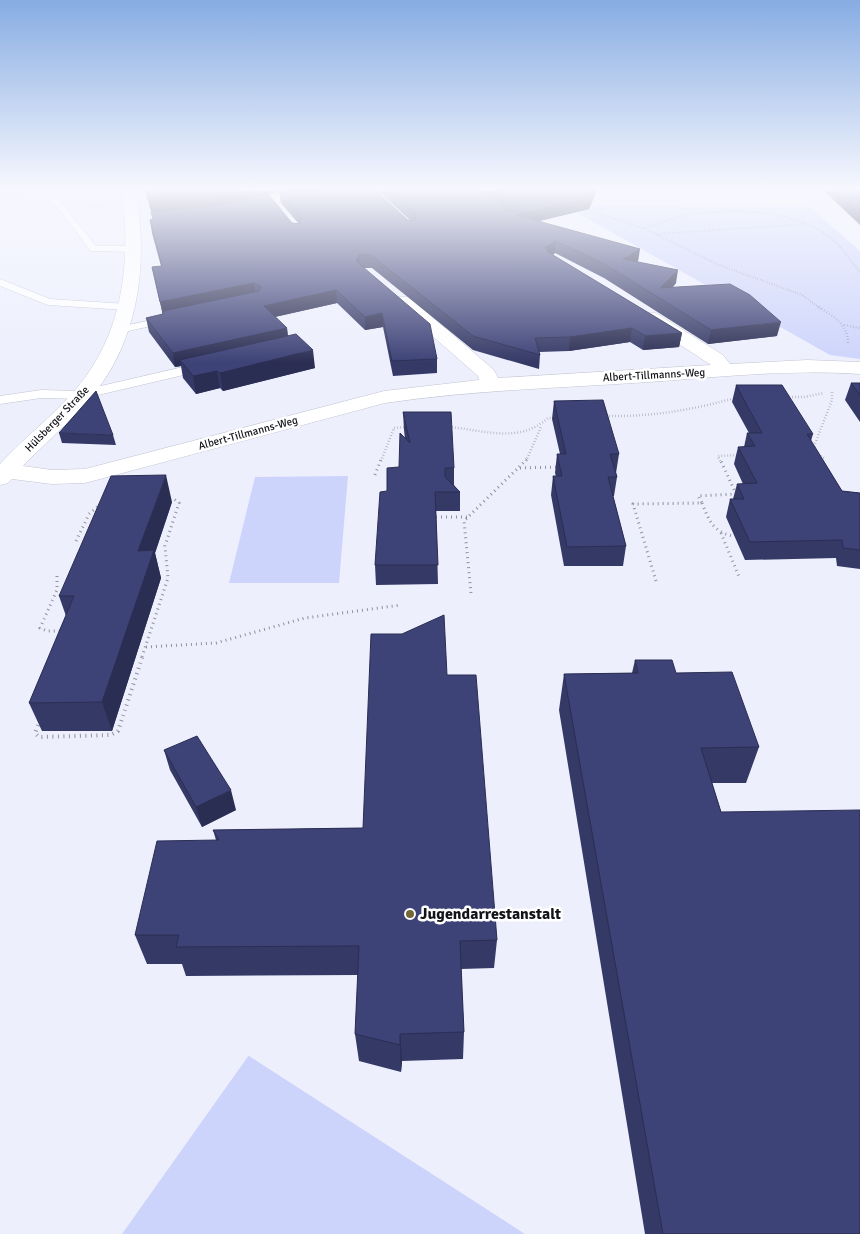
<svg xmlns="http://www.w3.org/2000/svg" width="860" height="1234" viewBox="0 0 860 1234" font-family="Signika,sans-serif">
<rect width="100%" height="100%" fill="#edeffd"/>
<path fill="#cdd4fb" d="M565,206l245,1 50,44v108l-30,-4z
M348,476l-9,107h-110l26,-106z
M249,1055v1l276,178h-403z"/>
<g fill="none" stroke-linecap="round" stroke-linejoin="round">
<defs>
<path id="service" d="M42,190h9l45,56h40l5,3 -5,3 -46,-1 -20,-28z
M0,279l50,20 77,5 6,3 -6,3 -79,-5 -48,-19z
M170,316l4,1v4l-55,12 -6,-3 2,-2z
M205,362l4,1 2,3 -2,3 -128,30 -40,-1 -41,6v-8l41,-6 38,1z"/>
<path id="minor" d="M122,190h14c12,74 4,149 -46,209 -21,24 -45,44 -67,67l29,4 33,-1 299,-78 95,-11 -1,-4 -81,-71 -3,-4 3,-4h12l85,73 4,8 213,-13 -67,-44 -3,-4 3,-4h12l67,42 7,9 77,-4 53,2v12c-71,-5 -140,3 -211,8 -88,6 -176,8 -264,21l-300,80 -33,1 -40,-5 -4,4 -8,2v-21c24,-26 53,-48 76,-75 48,-56 55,-129 46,-199z
M291,190h23l-2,3 -76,20 -7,-4 2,-3z"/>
</defs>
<use href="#service" stroke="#c1c4d1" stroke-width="1"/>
<use href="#minor" stroke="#c1c4d1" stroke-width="1"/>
<path stroke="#91929c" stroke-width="2" stroke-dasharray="0.5 2" stroke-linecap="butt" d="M0,195l24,-1
M90,207l16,-1
M585,207l8,5 50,16 76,37 83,30 19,14
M644,228c15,-4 29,-11 44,-13 44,-7 97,-6 136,18 16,10 24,25 36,39
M657,234l148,-10"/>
<path stroke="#91929c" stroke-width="2.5" stroke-dasharray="0.5 2.5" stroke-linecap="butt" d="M819,307c16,11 29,17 29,37
M844,325l16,3
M786,397h18l20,-4
M606,416c45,1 86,-6 129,-18
M449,427c35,3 70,17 99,-9h6
M813,449l19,-49v-8
M818,455l8,4
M381,461l13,-33 14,-1
M526,461l15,-34
M720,461l-2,-5 21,-1"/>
<path stroke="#91929c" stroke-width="3" stroke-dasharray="1 4" stroke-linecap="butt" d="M519,467l8,-8
M375,475l6,-16
M702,503c7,18 12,30 32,33
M436,517h32
M721,533l19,46
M76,541l13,-27 13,-11
M57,576v14l-17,38 7,3h16
M656,581l-23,-77 69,-1 -4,-7 38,-2 -16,-35
M471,593l-7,-72 54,-53 41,-1
M146,647l70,-4 89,-25 96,-13
M142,657l26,-79 -3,-32 14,-43 -5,-4h-7"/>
<path stroke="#91929c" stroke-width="4" stroke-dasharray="1 4.5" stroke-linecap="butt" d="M40,720l-5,13 4,4 72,-2 7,-4 25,-76"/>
<use href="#service" fill="#fff" fill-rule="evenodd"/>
<use href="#minor" fill="#fff" fill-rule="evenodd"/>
</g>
<path fill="#343966" d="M283,190l-22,6 31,27h6l-17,-20 -2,-12 131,29 -33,-30h220l-8,19 -50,12 99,41 38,21 -3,4 104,49 -69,8 -104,-66 -49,-25 -2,2 129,78 -3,14 -36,3 -13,-8 -61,9 -30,1 1,3 -1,14 -66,-19 -101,-82h-8l73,91v14l-44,3 -10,-49 -18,3 -28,-27 -62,14 12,11 1,8 27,32 -92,23 -3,-3 -24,6 -13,-16 -2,-12 -6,1 -26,-35 -3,-14 17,-3 -11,-48 9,-1 -9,-33 -2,-13 41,-12 -40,4z
M823,190h37v35z
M851,383h9v39l-15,-22z
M736,385l77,49 -2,7 31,50 18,2v76l-23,-3 -1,-8 -91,2 -19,-43 4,-18h3l4,-15h6l-9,-20 4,-17h6l3,-14h2l-17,-31z
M554,401l65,53 -3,19 1,4 -3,19h-1l13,50 -3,20h-59l-13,-71 2,-19h3l-1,-3 2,-19h3l-8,-35z
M403,412l51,56v17l6,7v19h-24l2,73 -62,1 -1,-20 12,-74 12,-24 6,-28 -1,-9z
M59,433l54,2 3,10 -54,-2z
M172,502l-17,51 6,25 -49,153h-70l-13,-28 37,-87 -7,-20z
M635,660l41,13 83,74 -13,36h-34l9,29 139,422h-215l-86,-524 5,-36 68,-1z
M447,675l50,265 -3,28 -33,1 3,63 -1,27 -61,2 -1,11 -42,-11 -4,-27 3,-59 -172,1 -4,-12h-35l-12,-29 81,-95 -3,-10 150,-2z
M164,750l72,60 -34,17 -32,-57z"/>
<path fill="#2b2e53" d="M238,190h45l-57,15 -75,7 -3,-12z
M594,190h3l-8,19 -74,18 1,-12z
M556,241l-1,12 -11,7 1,-13z
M640,249l-2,13 -15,-3z
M359,255l1,13 -4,-7z
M678,270l-2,13 -16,16v-11z
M254,283l2,13 -93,20 -3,-14z
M336,290l1,13 -72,16 -1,-13z
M382,313l1,14 -18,3v-13z
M781,322l-4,14 -69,8 3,-14z
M287,328l1,14 -108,18 1,6 -6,1 -2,-14z
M632,328l-2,14 -61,9 1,-14z
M682,333l-3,14 -36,3 2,-14z
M313,350l2,18 -92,23 -3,-18z
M217,371l3,17 -24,6 -3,-18z
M166,475l6,27 -17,51 6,25 -49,153 -10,-29 36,-151z
M231,790l5,20 -34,17 -6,-20z
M400,1034l2,27 -1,11 -1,-27z"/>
<path fill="#3d4277" stroke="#2b2e53" d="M146,190h92l-14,3 -76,7z
M285,190h90l33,30 7,1 1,-7 -27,-24h93l27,22 11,-2v-2l-23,-18h97l-4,7 -74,18 124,34 -17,10 55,11 -18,18 70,-4 20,11 31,27 -70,8 -105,-65 -50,-24 -11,6 3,5 134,81 -37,3 -13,-8 -62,9 -35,1 5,17 -67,-19 -102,-81h-12l-3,6 74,63 7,35 -45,2 -10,-48 -17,4 -29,-27 -72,16 23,22 -114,25 -27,-35 17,-4v-3l96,-20 2,-4 -7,-4 -94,19 -8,-35 10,-1 -12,-46 3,-1 -2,-7 73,-7 44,-11 24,29 8,1 1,-7 -22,-26z
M834,190h26v24z
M296,334l17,16 -93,23 -3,-2 -24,5 -13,-16z
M851,383h9v12z
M736,385h46l31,49h-6l35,57 18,2v57l-17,-2 -1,-8 -92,2 -20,-43h14l-7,-15 20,-1 -19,-36 17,-1 -8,-13h15z
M96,391l17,44 -54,-2z
M603,400l16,54h-9l7,23h-9l18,69 -59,1 -14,-71h9l-5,-22h9l-12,-53z
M403,412h48l3,56h-9v9l15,15h-25l3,73h-63l5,-73 7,-1v-23l12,-1 1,-34 10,10z
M166,475l-28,76 16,-1 -52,152 -73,1 45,-107h-15l52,-120z
M444,615l3,60h29l21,265 -37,1 4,91 -64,2v11l-45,-11 4,-88 -183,1 3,-12h-44l22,-94 62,-1 -6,-10 150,-2 8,-194h31z
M635,660h37l4,13 56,-1 27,75 -58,1 20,64 139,-2v424h-197l-99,-560 74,-1z
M197,736l34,54 -35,17 -32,-57z"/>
<linearGradient id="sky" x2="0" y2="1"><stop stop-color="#87ace3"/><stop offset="0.52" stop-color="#f7f8fe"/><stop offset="1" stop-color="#f7f8fe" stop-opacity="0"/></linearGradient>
<rect width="860" height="363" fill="url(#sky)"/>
<circle fill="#736835" stroke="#fff" stroke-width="2" cx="410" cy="914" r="5"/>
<g text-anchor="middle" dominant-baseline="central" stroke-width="5" stroke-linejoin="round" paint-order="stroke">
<g font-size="11" fill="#131419" stroke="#fff">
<text transform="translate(654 375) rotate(-3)">Albert-Tillmanns-Weg</text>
<text transform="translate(57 419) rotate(-46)">Hülsberger Straße</text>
<text transform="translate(248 433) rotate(-15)">Albert-Tillmanns-Weg</text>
</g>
<g font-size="16" font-weight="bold" fill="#131419" stroke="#fff" text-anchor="start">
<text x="420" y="914">Jugendarrestanstalt</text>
</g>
</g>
</svg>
